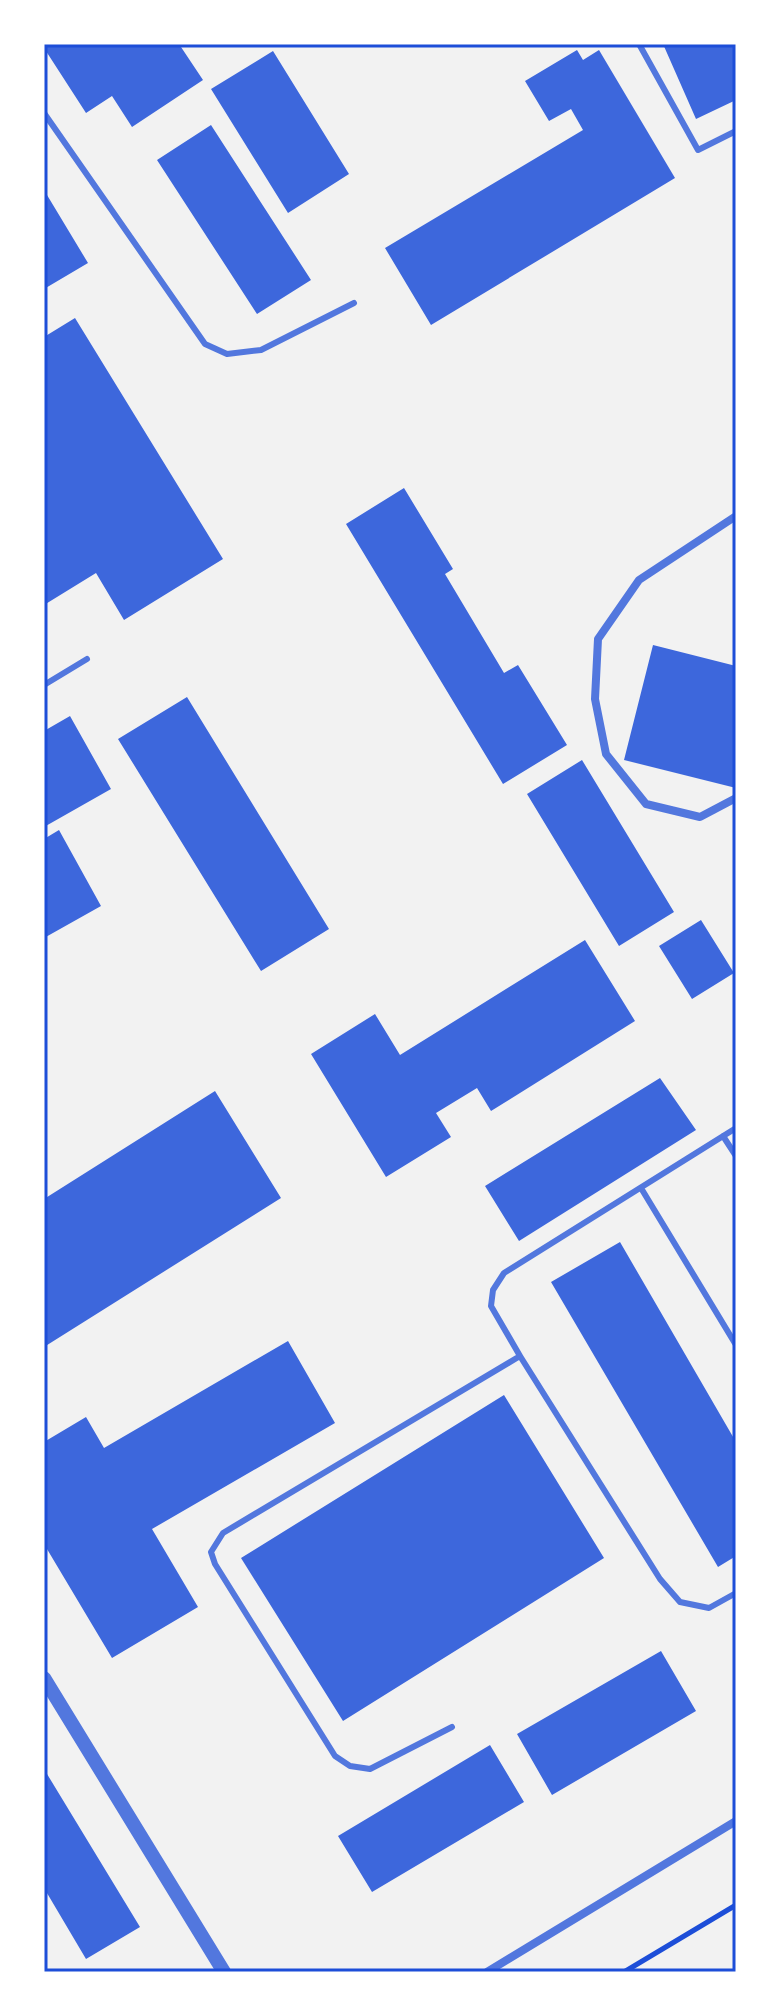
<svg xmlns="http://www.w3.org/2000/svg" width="780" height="2016" viewBox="0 0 780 2016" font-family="'PT Sans',sans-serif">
<rect width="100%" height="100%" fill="#f2f2f2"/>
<path fill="#3d67dc" d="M44,44h135l24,36 -71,47 -20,-31 -26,17 -42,-65z
M663,44h73v56l-40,19z
M577,50l6,10 16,-10 76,128 -244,147 -46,-77 198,-118 -12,-21 -22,12 -24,-40z
M273,51l76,123 -61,39 -77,-124z
M211,125l100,155 -54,34 -100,-154z
M44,190l44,73 -44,26z
M75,318l148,241 -99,61 -28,-47 -52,32v-268z
M404,488l49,81 -8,5 59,99 14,-8 49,80 -64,39 -157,-260z
M653,645l83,21v122l-112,-28z
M187,697l142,232 -68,42 -143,-232z
M70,716l41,73 -67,38v-96z
M582,760l92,152 -55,34 -92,-152z
M59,830l42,76 -57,32v-99z
M701,920l33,53 -42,26 -33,-53z
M585,940l50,81 -144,90 -14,-23 -41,25 15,24 -65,40 -75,-123 64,-40 25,41z
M660,1078l36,52 -177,111 -34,-55z
M215,1091l66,107 -237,149v-148z
M620,1242l116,200v114l-18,11 -167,-285z
M288,1341l47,82 -183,106 46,78 -86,51 -68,-114v-102l42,-25 18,31z
M504,1395l100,163 -261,163 -102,-163z
M661,1651l35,60 -144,84 -35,-61z
M490,1745l34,57 -152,90 -34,-56z
M44,1769l96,158 -54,32 -42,-71z"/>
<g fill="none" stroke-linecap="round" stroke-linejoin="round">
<path stroke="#1d4ed8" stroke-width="5" d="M624,1972l112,-67"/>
<path stroke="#5277de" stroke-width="6" d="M639,44l59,106 38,-19
M44,113l161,231 22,10 34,-4 93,-47
M44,685l43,-26
M723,1136l13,20
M641,1188l95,157
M520,1356l-29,-50 2,-16 11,-17 232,-145
M452,1727l-82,42 -20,-3 -15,-10 -120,-192 -4,-12 12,-19 297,-177 140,223 20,23 29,6 27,-15"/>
<path stroke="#5277de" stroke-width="8" d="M736,516l-97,64 -41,59 -3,60 11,55 40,50 54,13 36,-19
M487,1972l249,-151"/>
<path stroke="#5277de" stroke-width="14" d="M44,1678l180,294"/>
</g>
<rect width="780" height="2016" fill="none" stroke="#ffffff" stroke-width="92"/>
<rect x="46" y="46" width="688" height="1924" fill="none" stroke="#1d4ed8" stroke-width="3"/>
</svg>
